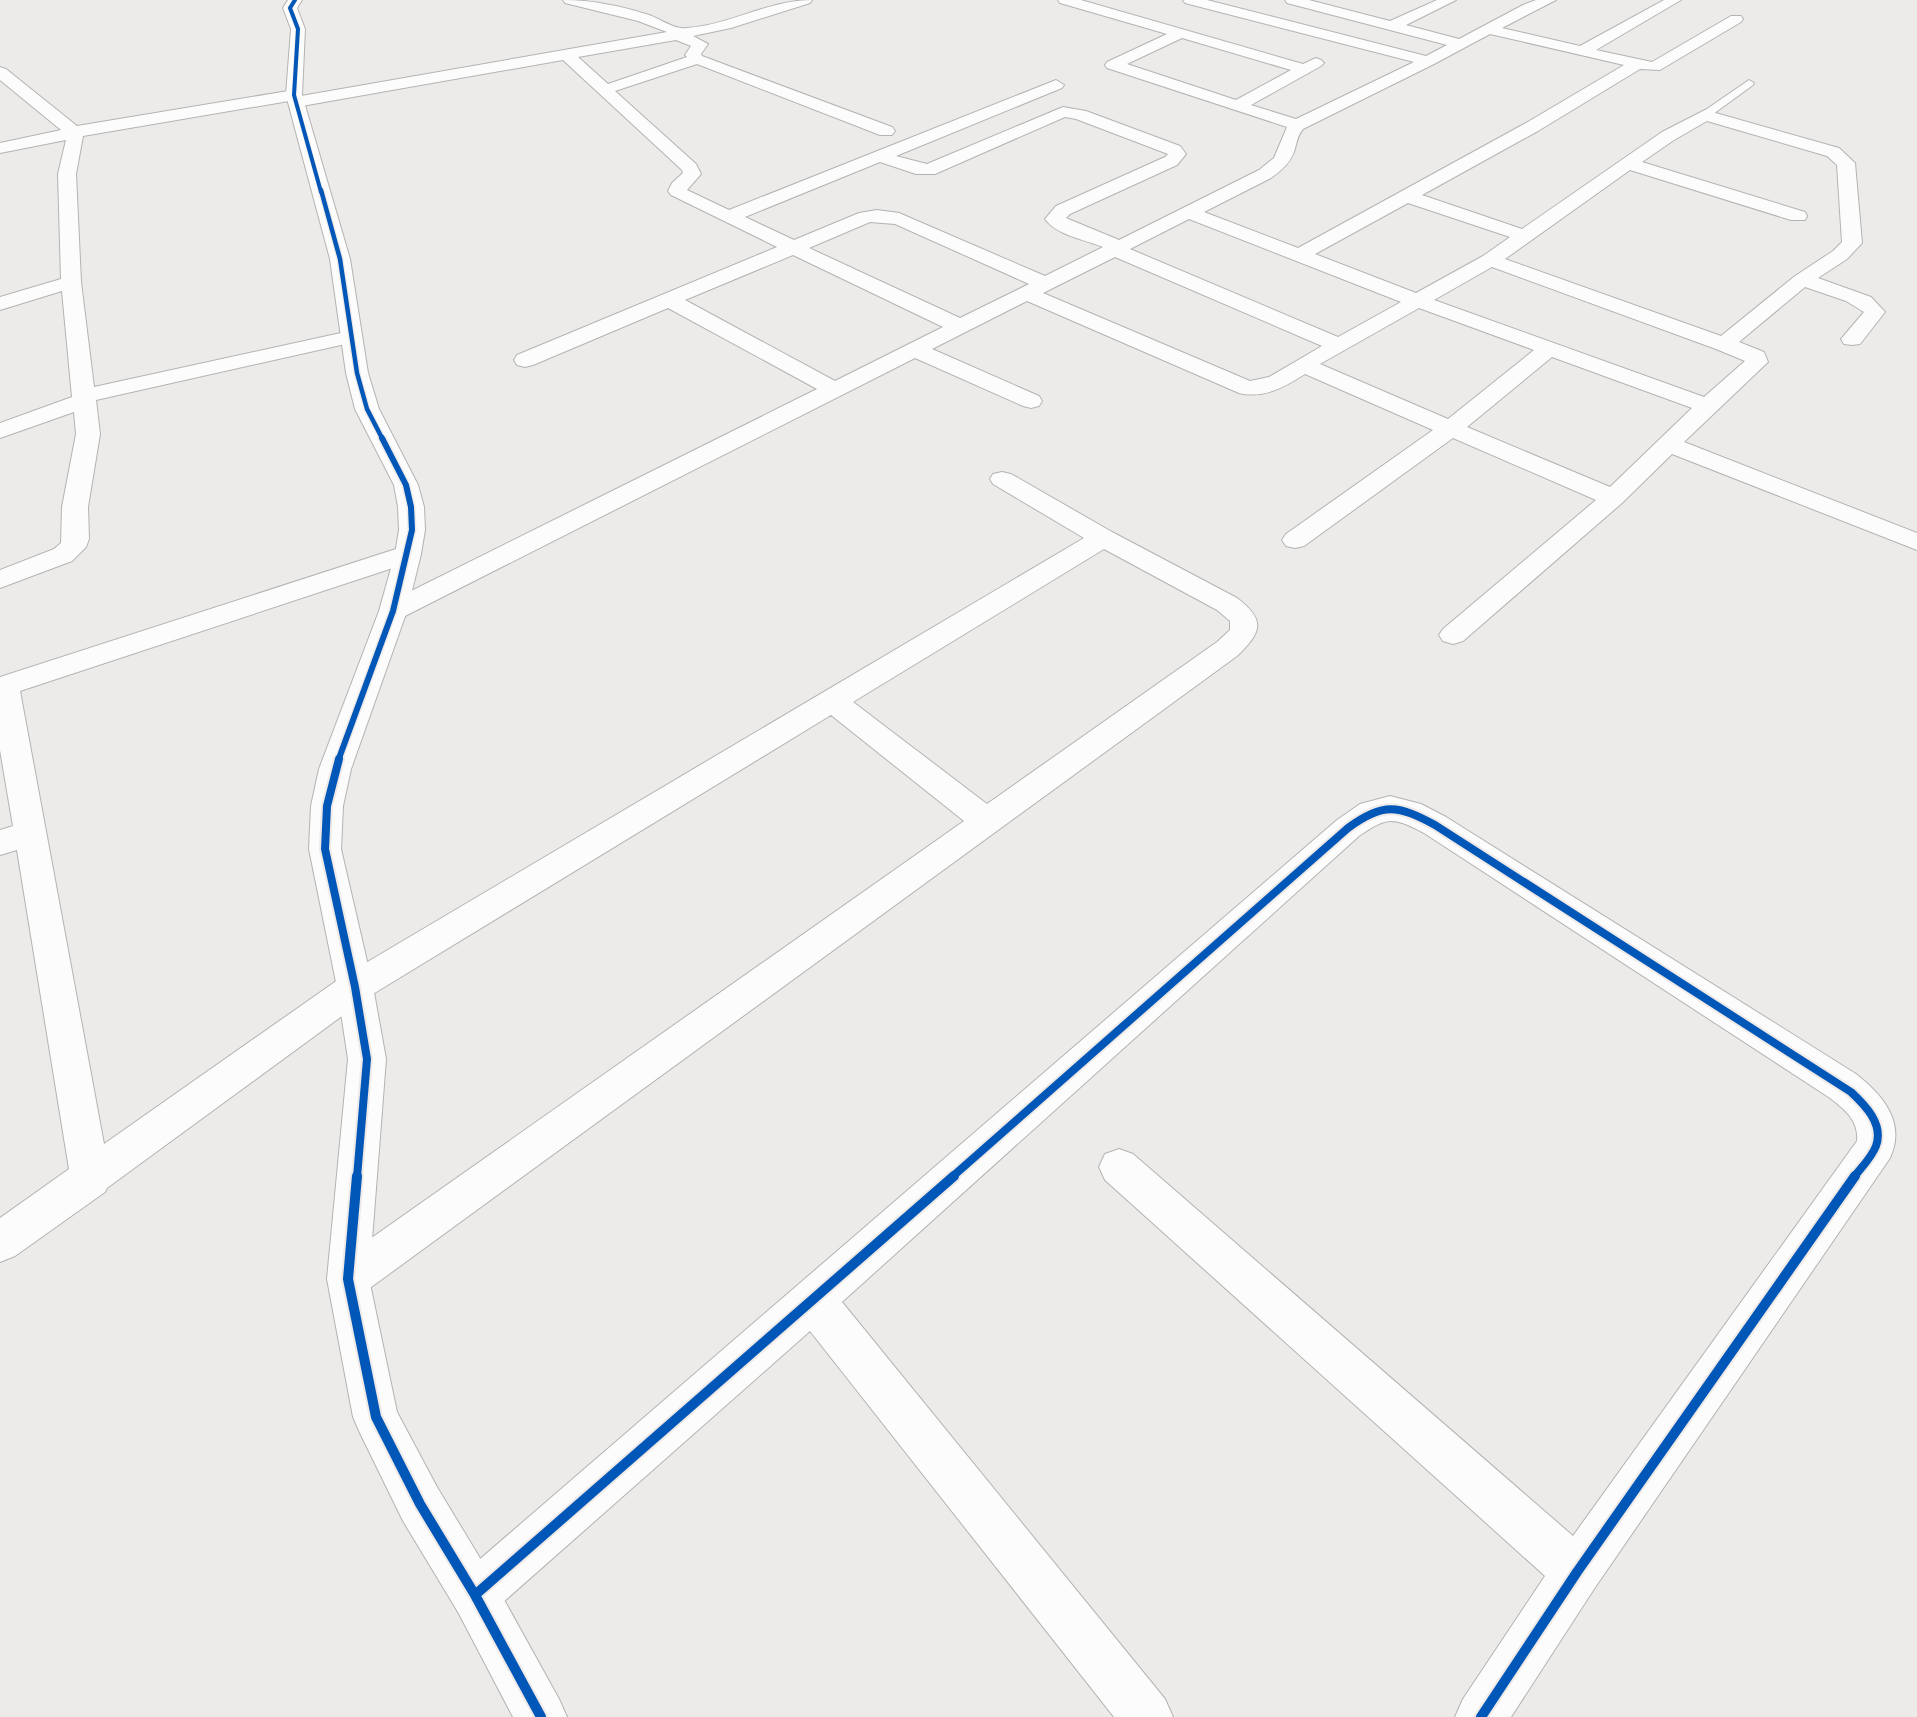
<svg xmlns="http://www.w3.org/2000/svg" width="1917" height="1717" viewBox="0 0 1917 1717" font-family="Bitter,serif">
<rect width="100%" height="100%" fill="#edebe9"/>
<g fill="none" stroke-linecap="round" stroke-linejoin="round">
<defs>
<path id="lane" d="M1749,80l5,3 -1,2 -44,32h-8v-4z"/>
<path id="street" d="M563,0c29,0 58,6 86,15 11,4 26,15 38,13 43,-3 82,-28 125,-28l-2,3 -79,25 -38,8 15,8 -7,10 1,2 190,71 3,4 -3,4h-12l-183,-71 -82,27 81,73 5,10 -14,16 42,20 327,-130 8,5 -2,3 -166,68 31,8 136,-57 23,4 94,35 6,8 -9,11 -107,49 -4,4 53,22 140,-70 15,-12 13,-31 -180,-59 -2,-3 2,-3 60,-28 -107,-31 -2,-3h23l222,64 13,-6 5,2 3,3 -3,3 -70,39 45,14 118,-57 -229,-59 -2,-3h24l219,56 21,-11 -160,-42 -2,-3h24l81,21 47,-21h19l-50,25 53,14 64,-34 13,-5h20l-54,28 78,18 84,-46h17l-85,50 56,12 79,-46h10l2,3 -2,3 -81,48 -20,-1 -102,62 -116,64 100,34 140,-97 43,-22 134,38 16,15 7,80 -15,16 -29,19 53,19 14,15 -25,32 -8,1 -8,-1 -3,-5 23,-27 -18,-11 -41,-14 -66,55 25,10 4,10 -84,80 233,91v17l-245,-96 -50,49 -159,138 -10,3 -10,-3 -4,-6 4,-6 153,-129 -143,-62 -149,108 -9,2 -9,-2 -4,-6 4,-6 147,-104 -128,-56c-20,13 -42,25 -66,19l-212,-92 -95,48 107,47 3,5 -3,5 -8,2 -8,-2 -108,-48 -512,259 -10,3 -10,-3 -4,-6 4,-6 434,-216 -149,-81 -135,57 -8,2 -8,-2 -3,-5 3,-5 260,-108 -106,-52 -3,-4 4,-8 11,-10 -1,-3 -119,-110 -267,47 -6,-2 -1,-4 -206,35 -7,38 5,108 13,105 256,-56 8,1 3,5 -3,5 -8,1 -254,57 4,34 -12,73 1,32 -3,8 -14,14 -72,27v-18l54,-21 7,-6 1,-36 14,-73 -2,-22 -74,26v-15l72,-26 -10,-106 -62,19v-13l61,-18 -3,-105 8,-34 -66,13v-10l61,-13 -61,-50v-13l6,2 71,57 217,-36 6,2 1,4 366,-64 -29,-11 -73,-18zM1490,34l134,31 -98,58 -228,125 -94,-36 67,-34c10,-7 19,-15 23,-26 3,-9 3,-16 9,-23l131,-65zM1182,38l109,32 -55,30 -109,-36zM676,40l15,6 -6,9 2,2 -79,27 -30,-27zM1065,117l11,2 92,35 -3,3 -109,49 -11,13c11,16 41,21 58,28l-58,29 -146,-63 -22,-3 -18,3 -65,27 -49,-23 135,-55 36,12h19zM1707,121l120,35 10,9 5,77 -9,9 -38,25 -74,60 -216,-77 125,-89 161,50h14l2,-4 -2,-4 -163,-50 32,-22zM1408,203l102,34 -27,19 -67,37 -101,-39zM1189,219l212,83 -63,35 -208,-88zM870,222l25,2 134,60 -69,34 -151,-70zM793,255l150,72 -108,54 -150,-81zM1115,257l207,89 -53,31 -19,4 -207,-88zM1492,267l224,82 29,12 -41,36 -270,-97zM1419,308l115,42 -86,69 -128,-55zM1552,357l140,51 -82,79 -143,-60z
M1002,472l9,2 101,58 125,66c29,22 25,34 0,58l-874,637 -15,6 -15,-6 -6,-14 6,-14 631,-444 -133,-106 -463,282 -261,191 -2,4 -90,64 -15,6v-44l69,-49 -52,-319 -17,5v-25l13,-4 -13,-76v-73l399,-129 9,-2 9,2 4,6 -4,6 -397,131 84,453 238,-167 742,-439 -91,-54 -3,-5 3,-5zM1104,549l113,61 13,11v9l-13,12 -230,162 -134,-102z
M1390,796l31,8 25,13 410,257c28,22 50,49 34,84l-296,431 -83,128h-56l8,-18 82,-123 -440,-396 -6,-13 6,-13 14,-5 14,5 440,382 284,-395c2,-21 -13,-32 -27,-43l-406,-265c-31,-16 -36,-17 -65,3l-517,466 323,397 8,18h-59l-304,-386 -318,281 -17,8 -17,-8 -8,-17 8,-17 879,-758 23,-16z"/>
<path id="secondary" d="M288,0h14l-5,8 8,21 -3,66 48,164 18,114 11,36 39,76 6,22 1,23 -4,24 -14,57 -56,158 -8,37 -2,43 32,138 13,72 -17,220 28,133 40,75 55,91 67,121 8,18h-54l-55,-105 -55,-91 -43,-88 -7,-16 -26,-138 21,-220 -11,-72 -28,-138 2,-43 8,-37 60,-158 16,-57 4,-24 -1,-23 -4,-22 -39,-76 -9,-36 -16,-114 -44,-164 5,-66 -8,-21z"/>
</defs>
<use href="#lane" stroke="#b4b3b1" stroke-width="2"/>
<use href="#street" stroke="#b4b3b1" stroke-width="2"/>
<use href="#secondary" stroke="#b4b3b1" stroke-width="2"/>
<use href="#lane" fill="#fcfcfc" fill-rule="evenodd"/>
<use href="#street" fill="#fcfcfc" fill-rule="evenodd"/>
<use href="#secondary" fill="#fcfcfc" fill-rule="evenodd"/>
<defs>
<path id="cycleway-far4" d="M295,0l-5,8 8,21 -4,66 27,97"/>
<path id="cycleway-far3" d="M321,190l19,69 17,114 10,36 16,31"/>
<path id="cycleway-far2" d="M338,761l55,-150 19,-81 -1,-23 -5,-22 -24,-47"/>
<path id="cycleway-far1" d="M339,759l-12,47 -2,43 30,138 12,72 -10,118
M952,1177l396,-349c35,-26 50,-23 87,-3l416,267c14,13 33,32 25,54 -4,11 -15,22 -22,31"/>
<path id="cycleway" d="M357,1176l-9,103 28,138 44,87 55,91 66,122
M475,1595l479,-419
M1481,1717l96,-145 278,-396"/>
</defs>
<use href="#cycleway-far4" stroke="#efeae7" stroke-width="5"/>
<use href="#cycleway-far3" stroke="#efeae7" stroke-width="7"/>
<use href="#cycleway-far2" stroke="#efeae7" stroke-width="9"/>
<use href="#cycleway-far1" stroke="#efeae7" stroke-width="12"/>
<use href="#cycleway" stroke="#efeae7" stroke-width="14"/>
<use href="#cycleway-far4" stroke="#0057b8" stroke-width="4"/>
<use href="#cycleway-far3" stroke="#0057b8" stroke-width="4.5"/>
<use href="#cycleway-far2" stroke="#0057b8" stroke-width="6"/>
<use href="#cycleway-far1" stroke="#0057b8" stroke-width="8"/>
<use href="#cycleway" stroke="#0057b8" stroke-width="10"/>
</g>
</svg>
